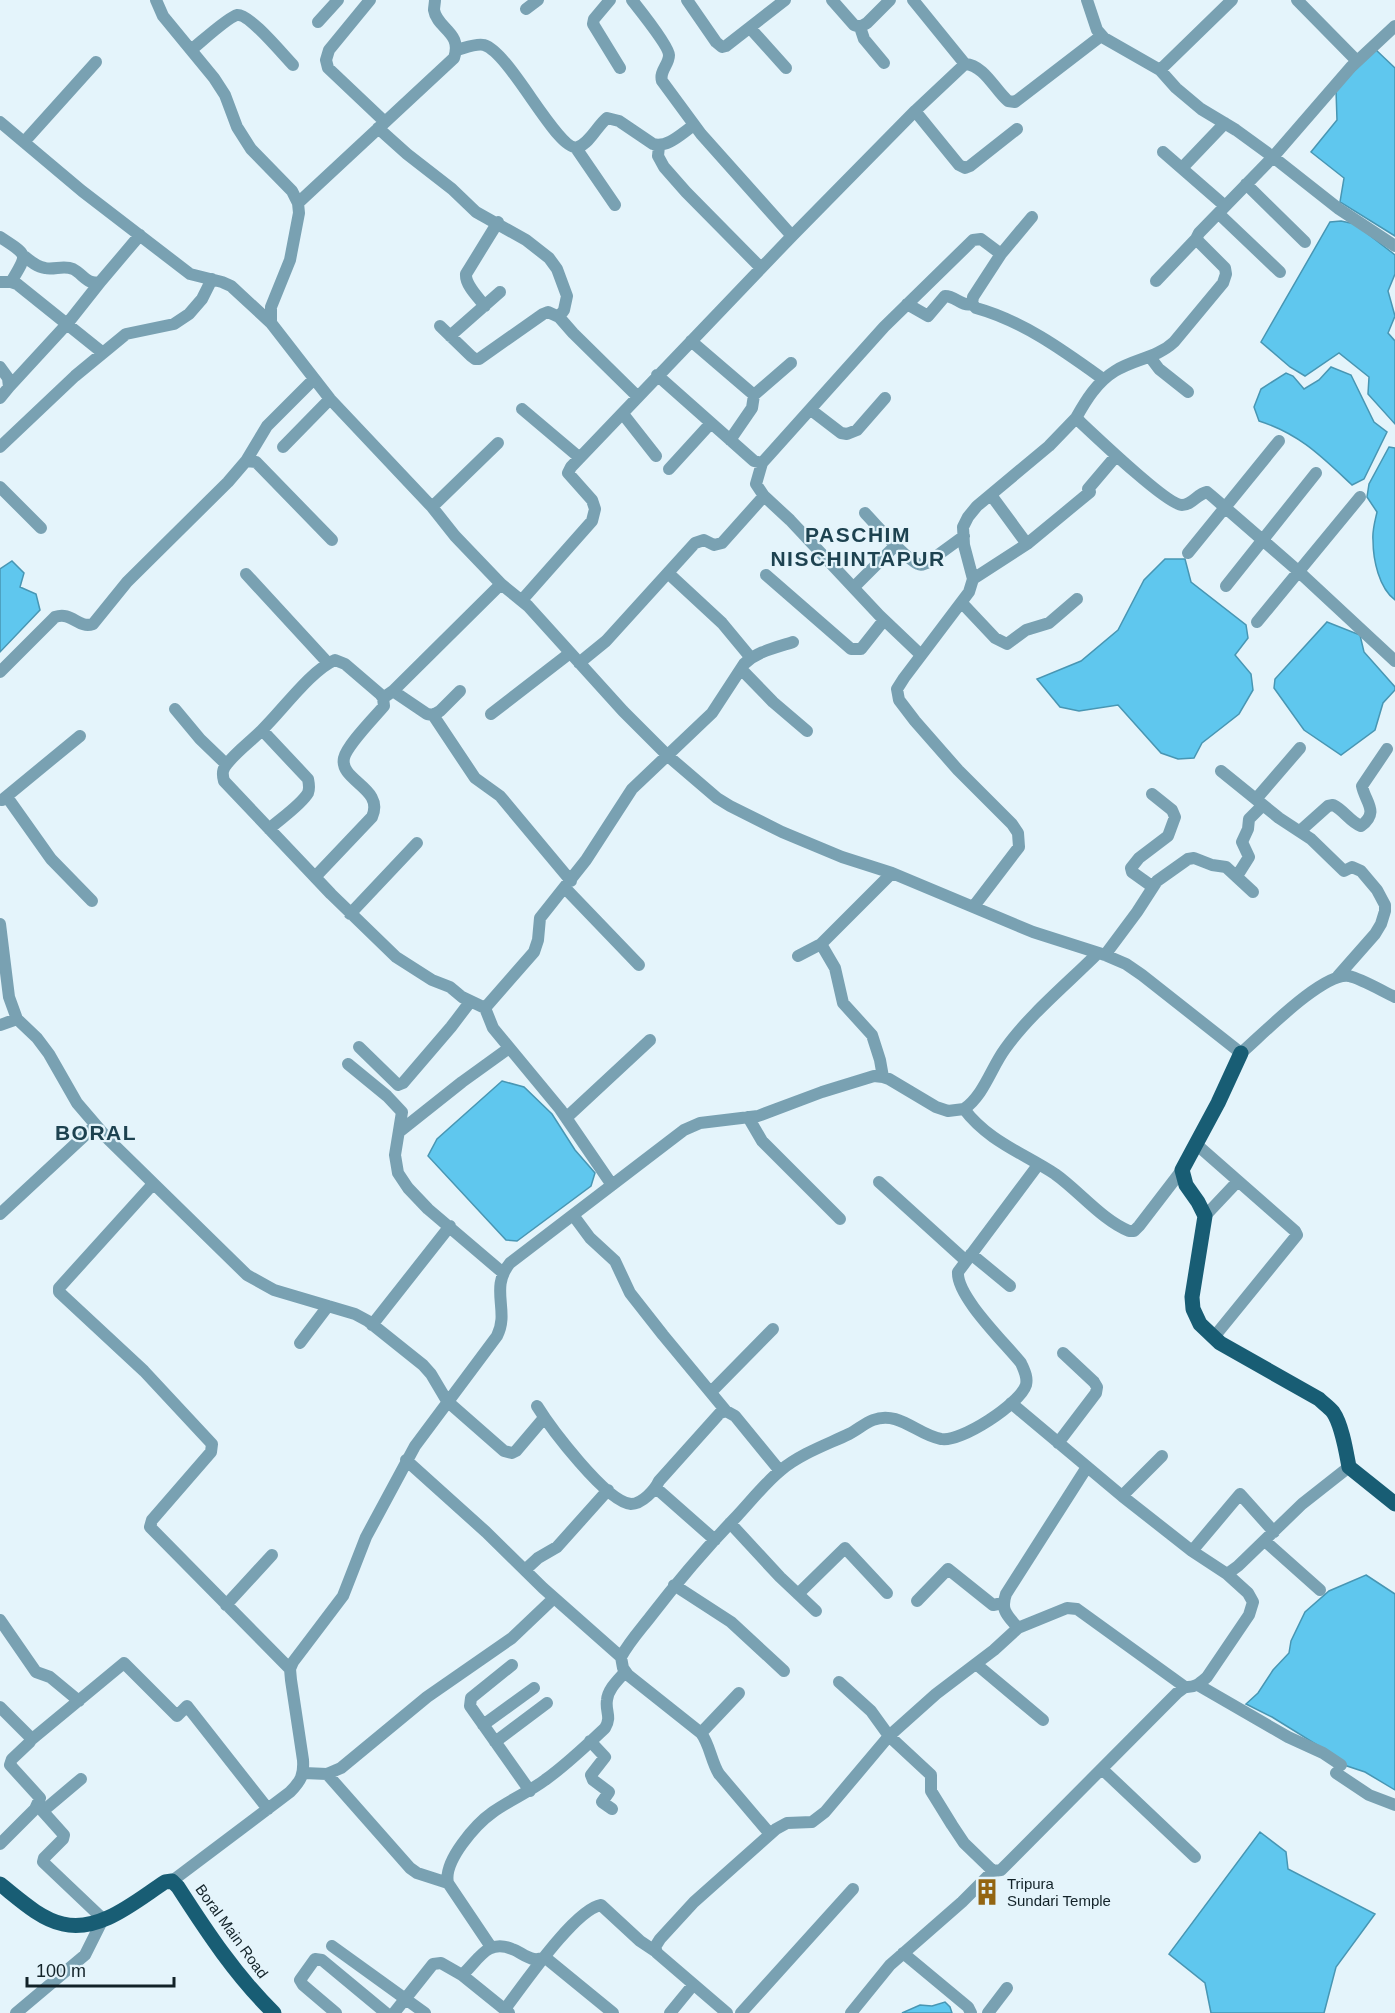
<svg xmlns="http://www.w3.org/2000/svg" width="1395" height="2013" viewBox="0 0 1395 2013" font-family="Arial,sans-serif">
<rect width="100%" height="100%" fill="#e4f4fb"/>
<path fill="#5fc7ee" stroke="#4896b3" stroke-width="1.5" d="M1375,49l20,19v168l-55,-34 4,-24 -33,-26 26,-32 -1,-30z
M1341,221l14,3 40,31v19l-7,17 7,25 -7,17 7,8v83l-27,-30 1,-17 -30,-24 -34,23 -15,-9 -29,-25 69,-120z
M1331,367l20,8 23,47 13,10 -23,47 -12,6c-30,-28 -52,-51 -93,-64l-5,-14 7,-18 25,-16 7,3 11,13 15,-9z
M1389,447l6,1v152c-16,-12 -22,-40 -22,-60 -1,-9 2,-19 4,-28l-10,-15 2,-13z
M1165,559h20l6,23 55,43 2,13 -13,17 16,19 2,16 -14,24 -37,29 -8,15 -16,1 -17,-6 -43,-48 -39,6 -19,-4 -23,-28 44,-18 37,-31 26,-50z
M12,561l12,12 -4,14 16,7 4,16 -40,42v-83z
M1327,622l33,13 4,17 31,35v3l-12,13 -8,27 -34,25 -37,-25 -30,-42 1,-9z
M502,1081l22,6 28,27 23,36 20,23 -4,13 -74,55 -11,-1 -78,-84 9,-17z
M1366,1575l29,19v196l-30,-18 -30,-10 -8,-11 -55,-34 -26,-13 12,-11 15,-23 16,-17 2,-12 14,-29 24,-21z
M1260,1832l26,20 2,17 87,45 -39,53 -12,46h-113l-6,-30 -36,-29z
M945,2002l5,5 2,6h-50l18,-8 12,1z"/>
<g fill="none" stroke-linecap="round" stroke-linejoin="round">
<path stroke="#79a1b2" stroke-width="12" d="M156,0l7,16 51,62 11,17 12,32 14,22 41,42 6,12 1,10 -9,47 -19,47v16l59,76 102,108 23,29 46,48 27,22 95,105 45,45 49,42 13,8 52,26 60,25 50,16 141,59 72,23 21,9 16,11 99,78c21,-18 82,-81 108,-77 13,3 33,15 46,21
M370,0l-41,50 -3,10 2,8 57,54
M610,0l-16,19 -1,5 27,44
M632,0c7,9 37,46 37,55 0,10 -10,16 -7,26l39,53 91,102
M687,0l29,42 6,5 4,-1 59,-46
M832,0l22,25 6,2 7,-4 23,-23
M913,0l52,64
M1297,0l60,61
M526,9l12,-9
M318,22l20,-22
M1395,26l-44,41 -78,90 66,52 56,37
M860,27l4,12 20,24
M750,28l36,40
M191,50c9,-7 37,-33 46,-35 12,-2 47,41 56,50
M457,50c8,-2 19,-7 27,-5 27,8 74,109 94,102 12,-4 19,-21 29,-29l12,3 34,23c15,4 29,-11 41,-19
M1160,70l72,-70
M915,111l44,54 6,3 5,-2 47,-37
M0,122l82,69 108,83 32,8 9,4 40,37
M378,128l29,26 45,35 24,23 50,28 23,18 8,11 10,27 -3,14 -5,7
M24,142l72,-80
M659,146l-1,10 6,11 22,25 75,76
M576,148l39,57
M1163,152l62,54
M1182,168l43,-45
M1246,184l59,58
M298,203l156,-145c9,-26 -17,-29 -20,-48 0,-3 1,-7 1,-10
M1219,214l61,58
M1032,217l-31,37 -28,43 -1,7 4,4c47,13 88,43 127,71
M0,237c28,19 29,15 11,45
M24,256c6,5 13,11 21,12 9,2 19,-3 28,1 10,5 16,18 28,12l39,-46
M1156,281l40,-42
M0,282h11l6,2 86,69
M907,304l21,12 17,-20c11,0 16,11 27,8
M485,306c-7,-9 -20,-21 -19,-32l32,-52
M440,326l31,30 4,3h4l64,-45 5,-2 11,5 14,16 65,64
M450,336l50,-44
M691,341l63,54 37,-32
M1150,357l9,12 29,23
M0,367l8,11 1,9 -9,11
M657,375l97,86 8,2 122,-136 89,-87 8,-1 20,15
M9,387l58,-63 34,-43
M522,409l58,49
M811,410l30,23 6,1 10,-4 28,-32
M623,414l33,42
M1076,418c10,-18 21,-36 39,-47 19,-12 42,-13 59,-29l49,-59 3,-9 -1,-6 -29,-29 3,-6 74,-76 -37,-27 -35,-21 -25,-21 -16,-18 -56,-32 -7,-8 -10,-30
M730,440l22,-32 2,-13
M0,447l75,-71 51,-42 48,-10 15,-10 13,-15 10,-20
M283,447l47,-48
M246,461l21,-35 47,-47
M762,463l-6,21 8,12 26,24 89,95 42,40
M669,469l42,-46
M0,487l41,41
M1088,489l28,-33
M991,495l36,49
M432,507l66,-64
M865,513c10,11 41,46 53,51 4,2 5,0 9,-1l37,-27
M1188,553l91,-112
M668,573l54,50 29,35
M246,574l82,89
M766,575l85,74h10l23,-29
M973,579l54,-35 63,-52
M1226,586l90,-113
M854,587l42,-42
M522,600l70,-79 3,-12 -3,-9 -24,-27 3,-6 221,-231 123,-125 50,-47c19,1 30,26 43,37l7,1 86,-66
M962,603l33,35 12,6 19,-14 23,-7 28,-24
M1257,622l103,-125
M579,663l27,-22 89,-98 9,-3 10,5 8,-2 42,-47
M741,669l32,33 34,29
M0,672l55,-55c17,-6 23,12 38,7l34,-42 101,-100 18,-21 10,1 76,78
M393,691l108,-107
M460,691l-20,20 -7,4 -6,-1 -34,-23 -10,7 -3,-4 -35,-30 -10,-4c-24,10 -54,52 -74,71 -11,11 -25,21 -34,33 -5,5 -5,10 -3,17l107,113 65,63 36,23 18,7 12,10 23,11
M175,709l25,30 26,25
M491,714l79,-61
M433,715l42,63 25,18 71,85
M262,730l46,49c1,5 2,9 0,14 -7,12 -28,26 -39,36
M1221,771l58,47 32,21 33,32 8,-4 9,4 16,19 8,15v6l-4,13 -6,10 -37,42
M1152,794l20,16 3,7 -7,19 -29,22 -8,10 1,4 21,15
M7,797l44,62 41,42
M1256,799l44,-51
M2,800l78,-64
M1300,831l28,-25 5,-1c11,5 17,17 28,21 19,-14 4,-24 1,-40l25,-37
M1237,876l12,-19 -7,-15 6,-13 1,-10 14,-14
M315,877l57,-60c13,-29 -33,-36 -28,-59 3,-13 30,-40 40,-52l-1,-8
M565,888l74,77
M974,906l45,-59 -1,-14 -6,-9 -54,-54 -43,-49 -16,-21 -2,-11 7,-11 65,-86 4,-13 -9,-34 -1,-18 5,-10 9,-11 72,-60 27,-28c15,14 91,87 106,87 10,0 15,-11 25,-13l6,5 84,73 98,91
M350,914l67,-71
M0,924l9,73 8,22 20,19 12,16 28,49 30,35 140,137 27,15 81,24 13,7 55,44 8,9 16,27 57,50 8,2 4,-2 28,-33
M821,944l14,24 8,35 29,32 8,25 3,17
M1105,955l32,-43 20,-31 31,-22 6,-1 18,7 14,2 27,25
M798,956l23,-12 71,-71
M0,1025l17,-6
M359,1047l39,38 5,-2 48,-56 19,-25
M348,1064l39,32 15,16 -7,43 3,18 10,15 20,21 74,63
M964,1109c24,32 59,44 91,65 24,17 47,46 74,57h5l5,-5 43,-56
M748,1117l14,24 78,78
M566,1118l84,-78
M399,1132l63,-50 47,-34
M1196,1144l99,87 2,4 -83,102
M879,1182l86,78
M153,1184l-94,104v4l85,79 68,73 -1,8 -59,68 -2,7 140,142
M612,1185l-52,-76 -67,-81 -8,-20 49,-56 4,-12 2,-22 46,-58 46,-71 80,-76 32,-49c14,-13 31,-16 49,-22
M0,1214l96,-89
M573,1215l17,23 25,23 15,32 33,42 63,76
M1205,1216l33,-35
M971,1254l39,32
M372,1325l78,-99
M300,1343l28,-37
M711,1392l62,-63
M1011,1403l111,93 70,55 35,23 11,-8 64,-62 47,-37
M537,1406c13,21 69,96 94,98 11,0 24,-14 28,-23l61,-68 6,-2 9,5 45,55
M1058,1443l38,-50 1,-6 -3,-5 -31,-29
M406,1460l80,72 57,56 78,69
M1087,1467l-81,127c-6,17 2,22 12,34l49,-20 10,1 108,78
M656,1488l59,52
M1122,1496l40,-40
M730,1523l50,54 36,34
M1265,1541l55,49
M1192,1551l48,-57 34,38
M525,1570l13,-12 19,-11 51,-57
M674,1585l57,37 53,49
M798,1594l47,-46 42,45
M917,1601l31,-32 45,36 10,-2
M226,1605l46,-50
M0,1620l36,52 14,5 29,24
M976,1664l67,56
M512,1665l-41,33 -1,8 60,85
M839,1682l32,29 18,25 47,-42 58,-44 24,-22
M1198,1685l90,52 35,16 18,12
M0,1707l30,30v5l-18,17 -2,6 30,33 -5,11 -35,35
M483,1725l51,-37
M701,1733l38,-40
M31,1740l93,-77 53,53 10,-10 81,103
M590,1741l15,16 -14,18 2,5 16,12 -7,10 10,7
M495,1742l52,-39
M1102,1769l93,88
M304,1773l23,1 14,-6 86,-71 85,-59 42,-40
M1336,1773l33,22 26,10
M327,1774l83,94 7,5 31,10
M43,1811l38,-32
M770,1834l-51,-60c-8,-13 -9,-29 -18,-41l-73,-58 -5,-7 -2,-11c8,-15 20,-28 30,-41 27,-35 55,-68 86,-100 14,-15 28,-33 44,-46 21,-17 45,-25 68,-36 8,-4 16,-11 24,-14 26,-10 44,15 68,19 19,4 79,-35 85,-54 2,-8 -2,-15 -5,-22 -16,-20 -65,-67 -63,-91l80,-107
M172,1881l118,-89c11,-11 14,-17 13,-32l-12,-80 -1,-11 3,-7 50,-66 23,-59 49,-91 82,-110c13,-25 -8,-48 13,-73l174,-133 16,-7 58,-7 64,-24 52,-16 9,1 6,2 47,28 12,4 16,-2c20,-14 27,-41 41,-60 24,-34 63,-66 93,-96
M332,1946l93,67
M491,1947l-43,-64c-5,-22 28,-59 45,-71 17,-12 36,-20 52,-32 21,-15 41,-34 60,-52 7,-11 0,-17 2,-28 1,-11 11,-20 18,-28
M903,1953l65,54 3,6
M462,1975l47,38
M505,2009c17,-22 70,-100 96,-104l39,36 15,10
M16,2013l69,-58 18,-36 -60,-57 1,-4 19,-19 1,-4 -26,-29
M336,2013l-33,-28 -3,-5 15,-21 7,1 64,53
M394,2013l39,-49 8,-1 21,12c16,-14 25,-37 50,-26 7,2 14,9 22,10 5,1 8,-2 13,0l66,54
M670,2013l23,-28
M727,2013l-70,-60 -2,-6 5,-8 34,-37 82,-73 11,-6 25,-1 13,-10 64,-76 42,39v16l21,34 12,18 29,28 8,-1 176,-177 8,-6c10,1 15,-4 22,-10l42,-62 4,-13 -5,-9 -21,-19
M741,2013l112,-124
M851,2013l39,-48 72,-63 31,-31
M988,2013l19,-25"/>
<path stroke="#185d74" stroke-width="15" d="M1241,1053l-23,50 -36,67 4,15 12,17 7,14 -13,81 1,12 7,15 20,19 99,56c4,4 10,8 14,13 9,13 13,39 16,55l46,37
M0,1884c19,15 40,35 63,40 37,9 74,-24 102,-42l7,-1 6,6c29,45 58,89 96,126"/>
</g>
<defs>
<symbol id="building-bare" viewBox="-9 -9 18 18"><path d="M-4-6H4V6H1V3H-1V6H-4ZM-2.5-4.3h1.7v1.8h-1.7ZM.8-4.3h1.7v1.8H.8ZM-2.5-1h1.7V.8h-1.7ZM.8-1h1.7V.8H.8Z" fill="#936512" stroke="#e4f4fb" stroke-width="2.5" paint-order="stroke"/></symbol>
</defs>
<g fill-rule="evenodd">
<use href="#building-bare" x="968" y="1873" width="38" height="38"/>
</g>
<g text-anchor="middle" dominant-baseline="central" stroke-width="4.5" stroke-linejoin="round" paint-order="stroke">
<g font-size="15" fill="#122228" stroke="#e4f4fb" text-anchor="start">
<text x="1007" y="1883">Tripura<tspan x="1007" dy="17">Sundari Temple</tspan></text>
</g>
<g font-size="15" fill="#122228" stroke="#e4f4fb">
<text transform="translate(232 1931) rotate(54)">Boral Main Road</text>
</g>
<g font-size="21" font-weight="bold" letter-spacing="1.5" fill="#1d4250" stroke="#e4f4fb">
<text x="858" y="534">PASCHIM<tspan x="858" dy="24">NISCHINTAPUR</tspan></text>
<text x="96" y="1132">BORAL</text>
</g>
</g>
<path d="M27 1977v9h147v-9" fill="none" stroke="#122228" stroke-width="3"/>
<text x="36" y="1977" font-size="18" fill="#122228" stroke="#e4f4fb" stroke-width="4.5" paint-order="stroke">100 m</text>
</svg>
